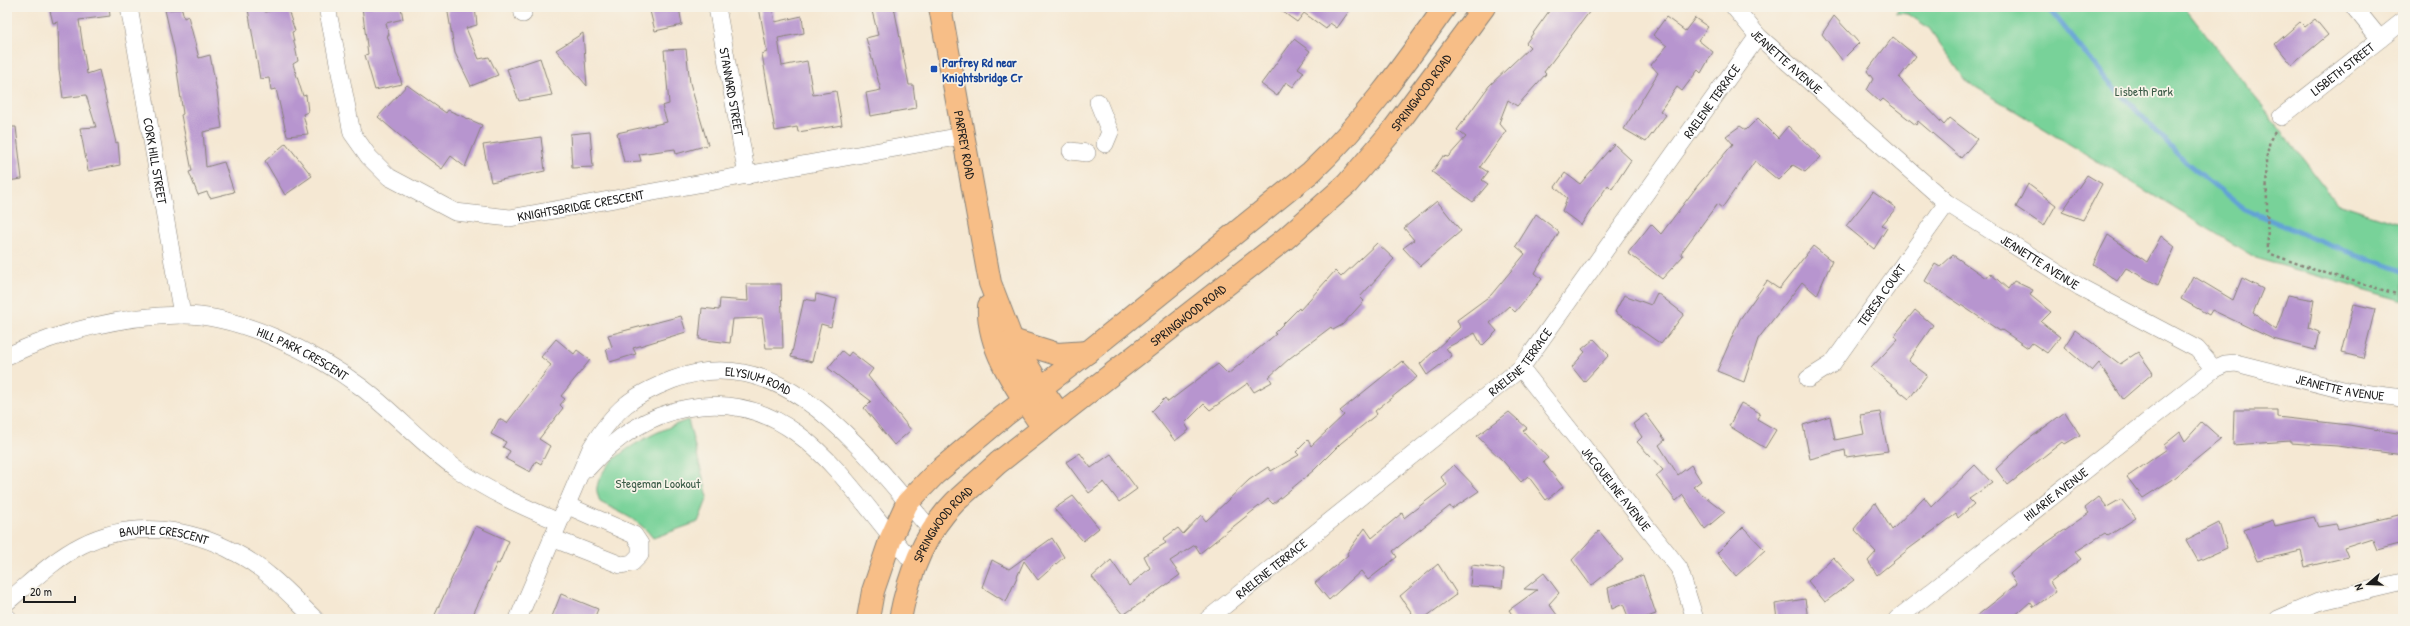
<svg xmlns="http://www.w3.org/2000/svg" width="2410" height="626" viewBox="0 0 2410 626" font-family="'Patrick Hand',sans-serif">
<rect width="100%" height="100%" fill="#f7f3e8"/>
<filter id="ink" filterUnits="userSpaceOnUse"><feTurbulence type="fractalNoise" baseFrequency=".025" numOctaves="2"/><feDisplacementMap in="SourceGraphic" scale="8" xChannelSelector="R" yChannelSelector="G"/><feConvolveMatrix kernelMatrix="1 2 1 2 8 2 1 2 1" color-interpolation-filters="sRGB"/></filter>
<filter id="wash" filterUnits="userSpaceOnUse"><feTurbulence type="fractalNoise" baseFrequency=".012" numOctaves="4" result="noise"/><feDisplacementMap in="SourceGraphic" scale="16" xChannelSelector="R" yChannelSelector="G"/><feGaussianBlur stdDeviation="0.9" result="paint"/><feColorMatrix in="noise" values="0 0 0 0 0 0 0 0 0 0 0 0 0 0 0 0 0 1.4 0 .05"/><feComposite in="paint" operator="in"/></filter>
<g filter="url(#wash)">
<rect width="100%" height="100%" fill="#f5e8d3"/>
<path fill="#78d299" stroke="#4a775a" d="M1899,7h286l152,196 66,21v77l-147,-43 -290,-177 -37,-53 -21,-14 -12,-1z
M688,420l20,77 -10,25 -45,16c-13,-18 -34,-26 -53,-36 -1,-4 -4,-10 -3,-15 5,-33 63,-57 91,-67z"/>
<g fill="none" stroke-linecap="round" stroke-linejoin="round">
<path stroke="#62a2d5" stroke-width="5" d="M2048,7l58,72 82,85 56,45 85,36 74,26"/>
</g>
<g id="blocks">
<path fill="#b795cf" d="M49,7h60l1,9 -31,4 8,54 12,-4 17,73 2,-1 2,23 -32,6 -8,-43 16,-1 -10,-32 -23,3 -4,-29 -1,-47 -5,1z
M255,7h10v5l22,-5 8,24 -3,1 6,29 -5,3 10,32 3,-1 2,17 -5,2 5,20 -21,2 -11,-47 -5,1 -2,-12 -9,1 -12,-70z
M362,7h39l2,12 -17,4 3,12h-2l15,49 -27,6 -10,-35 3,-1z
M447,7h28l2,18 -11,3 13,31 10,-2 9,18 -27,11 -16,-33z
M649,7h30l3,18 -27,6z
M759,7h13l3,15 27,-6 2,17 -26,5 4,28 25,-5 6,34 23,-4 6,34 -44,7 -1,-5 -22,4 -13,-77 5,-2z
M871,7h23l15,78h4l3,23 -46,8 -4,-23 15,-3 -15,-52 12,-3z
M1276,7h76l-15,21 -7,-5 -4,6 -22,-16 -7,9z
M1552,7h41l-49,65 2,2 -29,32 -9,-6 -9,23 7,8 -26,36 8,5 -6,8 6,4 -15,18 -41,-30 11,-16 5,1 18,-20 -9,-7 32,-44 41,-39 -4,-4z
M182,9l2,9 4,-2 11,42 11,-3 7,37 5,36 -19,4 3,35 18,-5 10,30 -24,6 -3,-6 -9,3 -9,-23 3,-1 -11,-56 2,-1 -9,-65 -9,-39z
M1834,16l25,27 -17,17 -20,-26z
M1666,17l19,14 10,-13 13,9 -10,13 15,12 -12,21 -3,-3 -16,21 -5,-4 -17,24 6,4 -20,27 -22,-13 34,-56 -7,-8 16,-19 -14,-11z
M2315,19l13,16 -36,30 -17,-21 25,-22 5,5z
M583,33l4,53 -31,-36z
M1893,37l23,19 -17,22 45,47 6,-7 27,21 -16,19 -43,-37 -2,4 -33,-26 -3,3 -13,-12 6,-11 -6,-8z
M1294,39l16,12 -12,17 6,4 -11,15 -7,-5 -9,14 -16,-12z
M686,49l4,34 18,62 -32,9 -1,-5 -36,5 2,7 -17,1 -7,-29 50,-11 -5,-16 7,-2 -5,-54z
M540,58l12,37 -33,6 -12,-32z
M407,85l39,28 2,-3 34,15 -17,42 -14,-11 -9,13 -24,-18 -40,-34z
M1758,118l20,20 10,-12 33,31 -16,15 -12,-7 -15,15 -23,-19 -33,47 -5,-4 -36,49 2,3 -21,23 -34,-26 23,-29 10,10 37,-49 35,-41 -7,-8 14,-10 6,4z
M7,127h9l6,52 -15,2z
M590,132l3,35 -21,1 -2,-34z
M541,137l4,34 -54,11 -8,-37z
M286,143l26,33 -27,19 -20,-34z
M1614,144l17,16 -19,29 -4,-4 -27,40 -19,-14 5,-13 -12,-11 10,-14 15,11z
M2087,175l15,9 -19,36 -21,-8z
M2028,184l28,21 -12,21 -28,-19z
M1873,192l23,16 -14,17 5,3 -13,21 -28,-23z
M1437,201l24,30 -41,35 -17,-18 11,-8 -10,-12z
M1536,214l23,18 -24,41 7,6 -27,33 -6,-6 -19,17 7,8 -15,15 -7,-13 -29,15 6,8 -25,19 -7,-11 40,-37 -3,-7 34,-25 34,-41 -9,-8z
M2108,235l39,27 14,-26 14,11 -17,38 -32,-17 -9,13 -24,-17z
M1377,243l17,16 -34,38 4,4 -22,24 -9,5 -2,-3 -41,31 -21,19 3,5 -18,10 -6,-9 -38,27 -6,-6 -19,19 4,7 -14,11 -23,-30 13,-13 3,4 50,-38 10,10 48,-40 -2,-1 25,-25 1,2 35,-39 6,6z
M1813,246l19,15 -15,34 -15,-13 -44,57 -14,43 -27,-11 23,-52 27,-38 12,8z
M1953,255l33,23 4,-5 18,16 6,-8 19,9 -3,5 21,17 -10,10 19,15 -13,16 -15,-10 -4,5 -26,-18 -2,1 -75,-50 10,-17 5,3z
M2193,276l40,24 9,-22 21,11 -10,24 23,17 12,-35 26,5 -5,28 10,4 -4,18 -42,-11 -61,-29 -3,5 -28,-16z
M747,284h34l2,64h-17l-4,-30 -29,1 -3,24 -31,-4 3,-31 17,2 1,-11 28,2z
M1657,293l27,21 -23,30 -46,-32 9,-17 27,10z
M816,294l21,5 -6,28 -10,-3 -9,38 -21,-5 13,-58 11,2z
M2354,304l21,5 -12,49 -21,-5z
M1915,310l18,15 -25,36 19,14 -18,24 -38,-31 27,-29 -4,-3z
M681,316l5,16 -53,16 3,6 -26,8 -4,-13 6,-2 -4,-12z
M2075,330l45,34 18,-12 15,21 -30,26 -24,-36 -7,8 -28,-24z
M556,339l18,15 3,-4 13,10 -29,36 4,3 -5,6 3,3 -24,31 11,7 -9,18 -5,-3 -6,11 -24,-13 4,-8 -7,-4 3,-5 -15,-8 8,-15 8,4 44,-58 -10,-8z
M1594,339l15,16 -25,27 -12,-15 13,-15 -3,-3z
M842,351l6,5 3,-4 22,17 -5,7 43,54 -17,15 -30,-37 7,-7 -43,-33z
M1402,361l15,16 -42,34 2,3 -36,29 -27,27 -41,34 -5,-5 -68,54 -5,-8 -25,16 10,14 -39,28 -18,12 -31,-38 19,-17 18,26 21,-18 -6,-12 22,-13 -3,-4 15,-11 5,6 18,-19 5,6 43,-41 19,-13 3,4 28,-16 -3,-3 12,-12 3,6 33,-31 -4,-4z
M1741,403l19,10 -3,6 19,11 -11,18 -36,-22z
M2234,410h43v7l72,8 54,9v21l-66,-9 -47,-3v-2l-57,4z
M1509,412l18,16 -4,3 25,27 -5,4 20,25 -17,13 -18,-24 -7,6 -18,-21 -26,-25z
M1880,412l8,39 -42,6 -1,-7 -35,9 -7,-34 27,-9 5,24 29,-6 -4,-19z
M2065,412l15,23 -15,9 -3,-2 -54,43 -12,-16 29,-27z
M1646,414l19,26 -6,5 19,30 13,-10 10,16 -8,6 32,25 -20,17 -22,-34 -7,6 -20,-25 7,-6 -26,-28 5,-5 -9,-13z
M2202,422l19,17 -50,41 -28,18 -16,-21 40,-28 -3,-4 16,-13 5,9z
M1080,453l11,15 20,-14 26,35 -18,13 -15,-20 -15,11 -23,-31z
M1454,465l25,26 -27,18 -2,-3 -57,45 4,6 -29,23 -7,-9 -32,29 -14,-17 33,-28 -1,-2 18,-25 7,10 30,-25 2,5 43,-33 -6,-8z
M1975,465l17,18 -23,16 5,5 -16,14 -2,-4 -46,34 -33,27 -9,-14 8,-9 -22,-23 21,-26 17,27 32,-33 8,10z
M1073,496l26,32 -16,13 -29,-32z
M2099,497l8,10 14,-8 15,19 -28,18 -3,-3 -30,19 6,7 -31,23 6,10 -22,15 -4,-5 -19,17h-38l44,-35 -7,-10 29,-26 50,-35 -4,-5z
M2403,514v29l-26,7 -5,-12 -28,9 4,10 -43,10 -4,-16 -44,10 -13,-31 29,-10 2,6 39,-9 4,10 18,-3 2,5z
M2219,523l8,25 -29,13 -12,-21z
M476,526l33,15 -10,23 -2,-1 -26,56h-38z
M1743,527l22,23 -29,26 -19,-23z
M1599,531l24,29 -32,26 -19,-26z
M1052,538l12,19 -26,23 -14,-19 -18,41 -24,-15 10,-27 17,9z
M1833,557l21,23 -29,22 -17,-21z
M1438,564l19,30 -34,25h-7l-16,-23z
M1472,565l32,4 -2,19 -32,-2z
M1544,573l15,20 -10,11 11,15h-45l-6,-9 28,-20 -13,-1z
M1643,575l13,39 -15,5h-12l-6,-15 -11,5 -4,-21z
M561,594l37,15 -4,10h-43z
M1805,599l3,20h-31l-2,-15z"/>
</g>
</g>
<g filter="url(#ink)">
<use href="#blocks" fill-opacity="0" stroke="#888278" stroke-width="1"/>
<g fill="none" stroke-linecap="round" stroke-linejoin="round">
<defs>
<g id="minor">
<path id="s1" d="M129,7l53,308"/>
<path id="s2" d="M327,7l25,126 17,24 20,20 66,35 55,6 452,-82"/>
<path d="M522,7l1,7"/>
<path id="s3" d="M717,7l30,169"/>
<path id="s4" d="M1734,7l24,29 189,167 133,84 117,62 17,20 11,-5 11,-1 111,28 56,7"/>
<path d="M2354,7l26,32"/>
<path d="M1098,102l12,30 -5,12"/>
<path id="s5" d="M2281,117l122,-96"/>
<path d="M1071,151l16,2"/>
<path id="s6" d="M7,356c54,-25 115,-40 174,-41 57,-1 135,38 180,72 33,25 62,58 96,82 32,23 67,38 102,53"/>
<path id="s7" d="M1521,368l158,200 16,51"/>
<path id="s8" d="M1808,379l24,-15 115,-161"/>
<path d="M588,468c27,-31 58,-52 99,-60 112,-22 164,87 228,156"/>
<path d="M552,538l69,27 11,-2 8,-8v-11l-6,-9 -68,-30"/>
<path id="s9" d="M7,602c24,-20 47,-43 75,-57 49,-25 107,-18 154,8 30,15 55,43 79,66"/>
<path d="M7,617l2,2"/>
<path id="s10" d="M518,619l73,-171c24,-39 40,-52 81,-68 115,-44 196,79 261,152"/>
<path id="s11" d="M1208,619l313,-251 237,-332"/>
<path id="s12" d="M1897,619l317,-250"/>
<path d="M2278,619l40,-17 85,-20"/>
</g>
<g id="major">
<path id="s13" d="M940,7l50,276 22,57 29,48 19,27"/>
<path d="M989,306c-2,45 31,87 54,122"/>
<path d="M1012,340l45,14 31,-2"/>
<path d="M868,619l5,-28 18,-53 16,-35 28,-29 69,-58 84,-64 223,-180c52,-49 93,-107 134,-165"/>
<path id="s14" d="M900,619c8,-42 24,-86 55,-117 14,-13 29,-26 43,-39l287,-224 62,-55 46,-54 91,-123"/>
</g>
</defs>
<use href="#minor" stroke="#888278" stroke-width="18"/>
<use href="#major" stroke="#888278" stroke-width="24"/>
<path stroke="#888278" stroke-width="2.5" stroke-dasharray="3 3" stroke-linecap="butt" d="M2275,132l-5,8 -4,20 2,90 3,4 41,15 91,27"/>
<use href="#minor" stroke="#fff" stroke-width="17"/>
<use href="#major" stroke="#f7be87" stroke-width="22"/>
</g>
</g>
<rect fill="#1a4fb4" stroke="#f7f3e8" stroke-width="1.5" x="930" y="65" width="8" height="8" rx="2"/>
<g text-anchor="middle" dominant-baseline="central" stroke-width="3.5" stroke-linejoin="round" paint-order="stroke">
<g font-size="13" fill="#1c1c1c" stroke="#f7f3e8">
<text stroke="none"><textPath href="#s4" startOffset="76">JEANETTE AVENUE</textPath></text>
<text stroke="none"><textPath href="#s5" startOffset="78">LISBETH STREET</textPath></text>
<text stroke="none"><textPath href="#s3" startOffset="86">STANNARD STREET</textPath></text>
<text stroke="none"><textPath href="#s14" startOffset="754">SPRINGWOOD ROAD</textPath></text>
<text stroke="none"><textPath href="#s11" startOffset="729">RAELENE TERRACE</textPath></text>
<text stroke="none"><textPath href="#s13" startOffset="140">PARFREY ROAD</textPath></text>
<text stroke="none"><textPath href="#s1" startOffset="156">CORK HILL STREET</textPath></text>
<text stroke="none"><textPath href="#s2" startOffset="388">KNIGHTSBRIDGE CRESCENT</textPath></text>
<text stroke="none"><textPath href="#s4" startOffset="400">JEANETTE AVENUE</textPath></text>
<text stroke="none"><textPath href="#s8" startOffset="113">TERESA COURT</textPath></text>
<text stroke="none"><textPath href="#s14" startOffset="430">SPRINGWOOD ROAD</textPath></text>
<text stroke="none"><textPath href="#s6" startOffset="309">HILL PARK CRESCENT</textPath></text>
<text stroke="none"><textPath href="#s11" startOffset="405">RAELENE TERRACE</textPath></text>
<text stroke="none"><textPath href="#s10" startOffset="383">ELYSIUM ROAD</textPath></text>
<text stroke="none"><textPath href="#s4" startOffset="736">JEANETTE AVENUE</textPath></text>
<text stroke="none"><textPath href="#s7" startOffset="154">JACQUELINE AVENUE</textPath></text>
<text stroke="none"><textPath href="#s12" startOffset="202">HILARIE AVENUE</textPath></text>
<text stroke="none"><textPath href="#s14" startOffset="106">SPRINGWOOD ROAD</textPath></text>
<text stroke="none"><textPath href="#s9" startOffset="179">BAUPLE CRESCENT</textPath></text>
<text stroke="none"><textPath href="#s11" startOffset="81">RAELENE TERRACE</textPath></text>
</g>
<g font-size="13" font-weight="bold" fill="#164399" stroke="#f7f3e8" text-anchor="start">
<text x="942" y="62">Parfrey Rd near<tspan x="942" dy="15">Knightsbridge Cr</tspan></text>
</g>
<g font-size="13" fill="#3c5c48" stroke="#f7f3e8">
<text x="2144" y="91">Lisbeth Park</text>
<text x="658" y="483">Stegeman Lookout</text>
</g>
</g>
<rect width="2410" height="626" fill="none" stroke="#f7f3e8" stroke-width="24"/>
<g transform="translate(2368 584) rotate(251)" stroke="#f7f3e8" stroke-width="3" paint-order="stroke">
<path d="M0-3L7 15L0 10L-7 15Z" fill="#1c1c1c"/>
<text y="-6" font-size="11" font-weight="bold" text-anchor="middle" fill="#1c1c1c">N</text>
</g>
<path d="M24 596v6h51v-6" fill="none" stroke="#1c1c1c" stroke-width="2"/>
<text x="30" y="596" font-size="12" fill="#1c1c1c" stroke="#f7f3e8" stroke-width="3" paint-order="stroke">20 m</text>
</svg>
